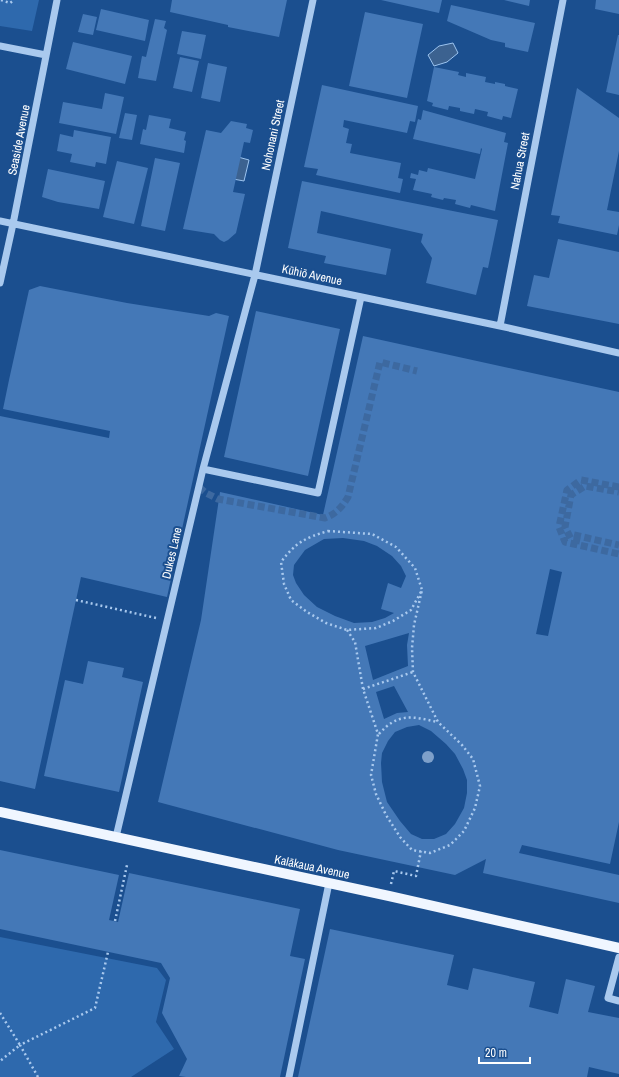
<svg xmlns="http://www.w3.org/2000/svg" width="619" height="1077" viewBox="0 0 619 1077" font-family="'Archivo Narrow',sans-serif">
<rect width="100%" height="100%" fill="#1b4f8f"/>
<path fill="#2e69ad" d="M0,0h39l-7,31 -32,-5z
M0,937l157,31 9,12 -10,42 18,27 -43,28h-131z"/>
<path fill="#3c6290" stroke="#9cc4f0" d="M453,43l5,10 -11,9 -13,4 -6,-11 11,-9z
M238,157l11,3 -5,21 -11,-2z"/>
<path fill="#4478b7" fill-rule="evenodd" d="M172,0h115l-8,37 -51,-10v-2l-58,-13z
M381,0h61l-3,13z
M504,0h26l-1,6z
M596,0h23v14l-24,-5z
M451,5l84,18 -7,29 -23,-5v-4l-14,-3 -44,-19z
M101,9l48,11 -4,21 -49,-11z
M365,12l58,12 -16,74 -58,-12z
M83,14l14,3 -4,18 -15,-3z
M155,19l11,2 -2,7 3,2 -11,51 -18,-3 4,-22 4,1z
M182,31l24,4 -5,24 -24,-5z
M618,35h1v60l-13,-3z
M73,42l59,14 -7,28 -59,-15z
M180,57l19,4 -7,31 -19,-4z
M208,63l19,4 -7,35 -19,-4z
M434,67l25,5 -1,3 8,2v-4l20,4 -1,5 10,2v-2l10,2v2l13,3 -7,29 -8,-2 -1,4 -15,-4 1,-4 -13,-3 -1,5 -14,-3v-3l-11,-2 -1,4 -16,-4 1,-3 -6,-2z
M322,85l96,21 -3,16 -5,-1 -3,12 -63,-13 -1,7 6,2 -3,14 6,1 -2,9 51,10 -3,15 5,1 -3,14 -84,-18 2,-6 -14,-2z
M577,88l42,30v33l-12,59 12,2v13l-2,10 -59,-12 2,-7 -9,-1z
M105,93l19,4 -8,37 -57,-11 4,-21 39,7z
M423,110l83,23 -2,9 4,1 -13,68 -24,-6 -1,3 -15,-4 1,-4 -12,-2 -1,2 -12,-3 1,-3 -19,-4 3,-11 -6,-1 1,-5 7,2 1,-5 8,2 1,-4 47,11 7,-30 -1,-1 -1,6 -67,-15 5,-20 3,1z
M125,113l12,2 -5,25 -13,-2z
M149,115l22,4 -2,9 17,4 -2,8 2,1 -2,12 -44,-9 3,-15 3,1z
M231,121l16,3 -1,4 7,2 -3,13 -6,-1 -11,50 12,2 -9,39 -8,7 -4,2 -4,-2 -6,-6 -31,-5 23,-99 15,3z
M74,130l37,7 -5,27 -10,-2 -1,5 -25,-5 2,-8 -15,-3 3,-17 13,3z
M155,158l25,5 -15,68 -24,-5z
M117,161l31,7 -14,56 -31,-7z
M48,169l57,12 -6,28 -41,-7 -16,-5z
M302,181l196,39 -10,48 -5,-1 -7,28 -50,-12 6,-25 -11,-16 2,-8 -102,-23 -4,22 74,16 -5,26 -62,-12 2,-7 -38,-8z
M558,239l61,13v72l-92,-18 7,-31 15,3z
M40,286l87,17 82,13 7,-3 13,3 -62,281 -86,-20 -46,212 -35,-8v-365l109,22 1,-7 -107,-22 6,-29 20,-90z
M256,311l84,18 -32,147 -84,-19z
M363,336l256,56v430l-9,42 -88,-19 -3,8 100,22v28l-136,-30 3,-14 -31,16 -117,-25 -180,-48 43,-182 19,-128 103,23zM343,538l21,3 13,5 15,10 9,10 5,10 -5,12 -13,-5 -7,26 13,4 -9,5 -13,4 -18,1 -19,-7 -18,-9 -13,-12 -8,-12 -3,-8 1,-10 11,-15 19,-11zM550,569l12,3 -14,64 -12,-2zM409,633l-2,12 1,21 -35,14 -8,-34zM394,686l14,26 -11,1 -13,6 -8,-27zM419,725l12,6 15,13 9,10 8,15 4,11v13l-3,15 -9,16 -9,10 -12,5h-12l-11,-5 -11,-13 -13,-19 -5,-20 -1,-19 1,-10 6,-12 7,-9 12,-5z
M88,661l36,7 -2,9 21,5 -24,110 -75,-16 21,-96 18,4z
M0,850l119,25 -10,45 9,2 11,-49 171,36 -10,47 15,3 -25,118h-94l-7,-1 8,-17 -25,-46 8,-35 -9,-15 -161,-34z
M330,929l124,26 -7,30 21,5 5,-22 62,14 -6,25 29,7 8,-35 29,7 -7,26 31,6v56l-30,-7 -2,10h-289z"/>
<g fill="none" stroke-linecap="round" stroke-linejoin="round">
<path stroke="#3d69a0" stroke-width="7" stroke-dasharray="7 3.5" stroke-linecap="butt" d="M199,487l7,6 12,6 107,19c11,-4 17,-11 23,-21l32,-135 37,9
M619,487l-38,-7 -14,10 -8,37 6,15 54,12
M574,535l45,10
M580,541l-9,-2 -6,-12 6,-32 14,-9 34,6"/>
<path stroke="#a9c9ee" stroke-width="2.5" stroke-dasharray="2 3" stroke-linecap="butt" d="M1,0l9,3 4,-3
M328,531l44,3 24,13 19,21 7,22 -11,20 -18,11 -17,7 -29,2 -21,-7 -19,-11 -16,-12 -7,-16 -3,-22c15,-20 24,-24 47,-31z
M76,600l80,18
M347,630l8,12 8,47 15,45 -7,41 5,19 10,21 14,22 12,13 18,3 20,-8 14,-14 11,-23 5,-22 -7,-27 -11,-14 -24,-23 -25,-50 -1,-24 2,-23 8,-35
M363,689l50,-17
M379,734c18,-21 33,-18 58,-12
M391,884l3,-13 22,5 5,-25
M115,921l12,-56
M0,1013l20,32 -20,16
M38,1077l-18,-32 75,-37 13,-56"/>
<path stroke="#a9c9ee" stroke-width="7" d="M0,46l46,9
M0,221l500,105 119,27
M0,283l13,-59 44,-224
M500,326l63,-326
M203,469l115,24 43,-196
M116,837l87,-368 52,-194 58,-275
M619,957l-11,41 11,3
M289,1077l40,-194"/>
<path stroke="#f0f6ff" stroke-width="10" d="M0,812l389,84 230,52"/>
</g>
<circle fill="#7ea0ca" cx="428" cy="757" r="6"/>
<g text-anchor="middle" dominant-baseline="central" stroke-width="4" stroke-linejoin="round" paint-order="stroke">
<g font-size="12" fill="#fff" stroke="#1b4f8f">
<text transform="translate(273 135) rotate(-78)">Nohonani Street</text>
<text transform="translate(19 140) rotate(-79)">Seaside Avenue</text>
<text transform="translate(520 161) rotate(-79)">Nahua Street</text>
<text transform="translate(312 275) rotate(12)">Kūhiō Avenue</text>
<text transform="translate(172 553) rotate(-77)">Dukes Lane</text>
<text transform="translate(312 867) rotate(12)">Kalākaua Avenue</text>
</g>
</g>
<path d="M479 1057v6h51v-6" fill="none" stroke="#ffffff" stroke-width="2"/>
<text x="485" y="1057" font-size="12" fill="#ffffff" stroke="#1b4f8f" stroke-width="3" paint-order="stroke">20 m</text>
</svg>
